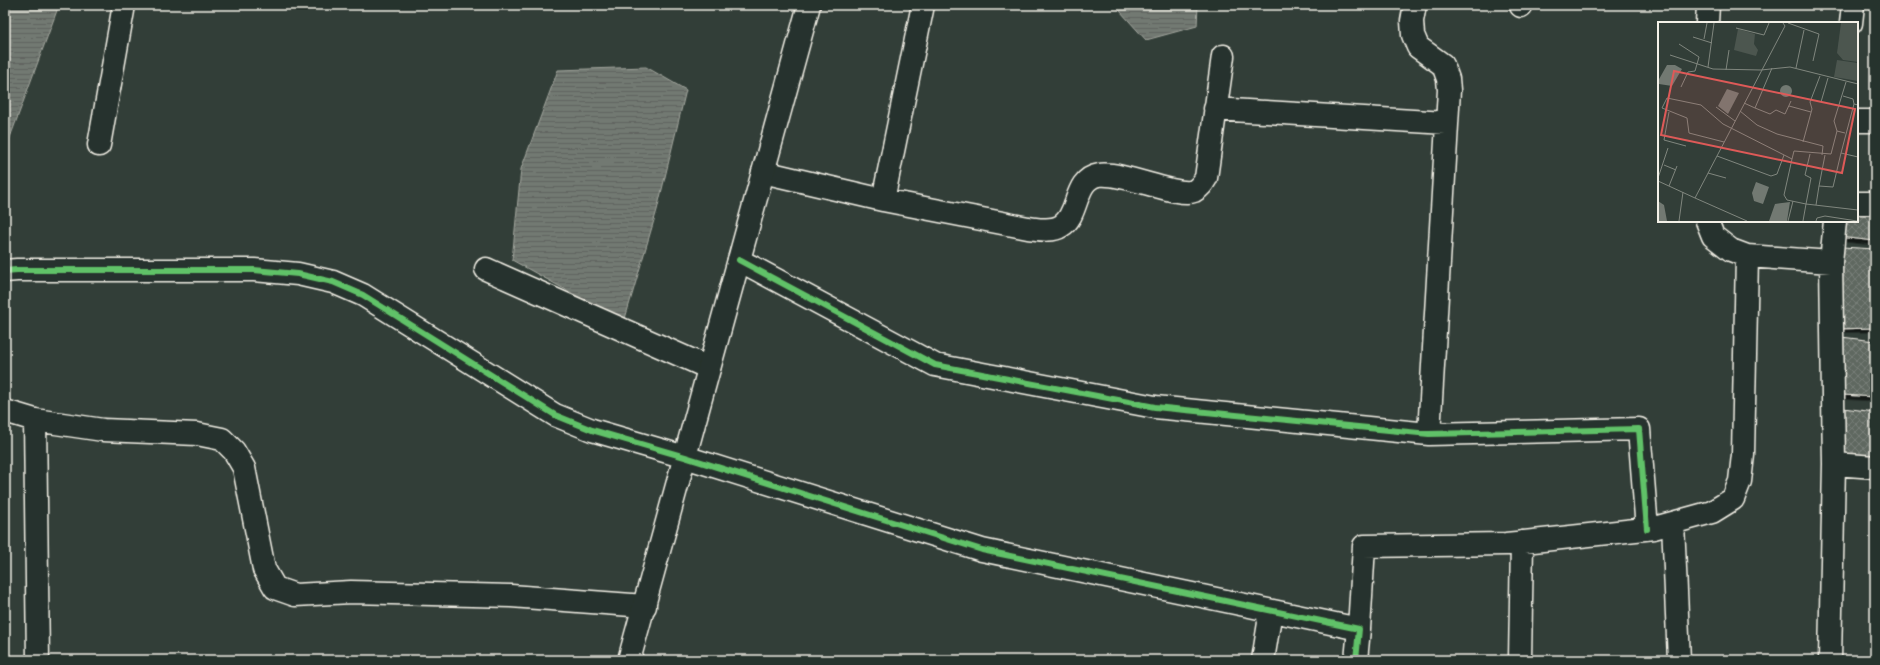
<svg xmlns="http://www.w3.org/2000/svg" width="1880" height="665" viewBox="0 0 1880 665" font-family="'Patrick Hand',sans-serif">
<defs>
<pattern id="water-rules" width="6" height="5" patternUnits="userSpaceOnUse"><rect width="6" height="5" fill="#727972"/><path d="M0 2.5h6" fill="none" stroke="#60635e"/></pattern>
<pattern id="building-cross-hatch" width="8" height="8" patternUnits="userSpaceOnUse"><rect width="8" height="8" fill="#5f6861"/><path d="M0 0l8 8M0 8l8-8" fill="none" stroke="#777e78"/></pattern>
<filter id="shadow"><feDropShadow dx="-3.5" dy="3.5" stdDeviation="0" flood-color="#0009"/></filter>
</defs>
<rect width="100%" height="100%" fill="#323e38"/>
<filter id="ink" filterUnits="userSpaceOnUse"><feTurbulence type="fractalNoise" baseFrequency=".025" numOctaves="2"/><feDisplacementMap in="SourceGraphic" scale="8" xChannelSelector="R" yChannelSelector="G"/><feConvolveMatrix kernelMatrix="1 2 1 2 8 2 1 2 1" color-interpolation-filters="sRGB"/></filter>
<g filter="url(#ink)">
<path fill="url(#water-rules)" stroke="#a6a9a1" d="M5,5h54l-54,146z
M1119,5h79l-1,21 -51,14 -26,-29z
M646,67l40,23 -29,120 -33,112 -112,-62 9,-91 37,-99z"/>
<path fill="url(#building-cross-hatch)" stroke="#f4f1e8" filter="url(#shadow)" d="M1857,207h18v34l-36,-4 1,-16h17z
M1842,247l33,2v79l-40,1z
M1841,337l34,4v56l-32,-2z
M1843,408l32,4v43l-30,-1z"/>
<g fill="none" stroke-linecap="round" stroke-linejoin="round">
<defs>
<path id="street" d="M1415,5l-3,16 1,14 5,12 25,18 5,14 1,11 -20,344
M1521,6v-1
M1707,23l1,-18
M1851,23l2,-18
M1215,109l231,14
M1857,121h18
M99,145l25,-140
M763,172l120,28 40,-195
M883,200l145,28c10,1 24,4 33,-2 19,-11 12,-47 38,-51 24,-4 78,23 95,16 6,-3 9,-8 12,-13l17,-122
M1857,203h18
M1707,221l6,15 18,14 16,6
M739,260l196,105 220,42 274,27 210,-5 8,100
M486,269l223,99
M5,271l12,-1h237l44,4 35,8 30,13 192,120 37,15 93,27 297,93 377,79 -3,31
M5,411l30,9 68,10 94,4 25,5 12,12 10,17 20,101 11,19 20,7 56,-3 160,4 134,10
M35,420l3,240
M1834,464l-3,-202 4,-41
M1673,523l6,137
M1359,629l5,-83 142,-2 148,-16 58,-16 21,-13 7,-18 3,-26 4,-199 84,6
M1263,660l6,-37 -2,-13
M1520,660l2,-118
M1830,660l4,-196 41,3"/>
<path id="secondary" d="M629,660l180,-655"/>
</defs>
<use href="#street" stroke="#f4f1e8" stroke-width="25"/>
<use href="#secondary" stroke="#f4f1e8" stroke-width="25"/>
<use href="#street" stroke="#26332d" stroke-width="22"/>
<use href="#secondary" stroke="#26332d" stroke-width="22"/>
<defs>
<path id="cycleway" d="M739,260l196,105 220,42 274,27 210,-5 8,100
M5,271l12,-1h237l44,4 35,8 30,13 192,120 37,15 93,27 297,93 377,79 -3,31"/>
</defs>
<use href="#cycleway" stroke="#26332d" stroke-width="8"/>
<use href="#cycleway" stroke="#61c268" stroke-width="6"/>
</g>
</g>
<g transform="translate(1658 22)">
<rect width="200" height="200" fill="#323e38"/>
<path d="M80,7l17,5 -1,10 4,6 -2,6 -22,-6zM179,38l21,3v18l-24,-4z" fill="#4c564f"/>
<path d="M183,1h17v39l-15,-2 -6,-7z" fill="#4c564f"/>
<path d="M9,43h8l7,4 -10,17 -13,-2 -1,-3zM122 69a6 6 0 1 1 12 0a6 6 0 1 1-12 0ZM69,67l12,4 -11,21 -10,-8zM98,160l13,5 -6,17 -9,-3 -2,-8zM0,179l6,4 3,16h-9zM132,180l-3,19h-18l6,-17z" fill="#727972"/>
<path fill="none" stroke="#80867e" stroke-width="1" d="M130,1l31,11 -6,27M78,6l28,7 5,-12M35,15l19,6M46,17l3,-16M21,22l20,13 -4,14 -7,1 -7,15M12,33l43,14 48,1 29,-3 68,17M50,45l6,-44M138,46l8,-38M68,48l3,-20M185,74l10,3 1,5 4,1M163,80l7,-24M86,81l11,5 17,-40M131,84l22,6M58,85l19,14M97,86l15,6 6,-4 9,4 6,-13M82,89l17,14 20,9 46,12 -1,9M11,90l-5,28 22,6M179,109l-3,-10 12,-39M66,120l-35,-9 -2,-15 -25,-10 5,-10 34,7 22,19 69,35 -8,36 3,5 19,4 5,-26 -6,-3 5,-21M145,120l9,-33 -2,-7 10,-26M183,131l13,-49M59,134l54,20 6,-2 7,-19M134,137l2,-8 37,3 6,-23 8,2M6,143l12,5M50,151l18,5M0,156l10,-30M0,159l37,17M11,164l8,-20M161,164l6,-31M158,183l3,-19 14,1 8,-34 17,4M21,199l4,-29M89,199l-52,-23 90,-172 -2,-3M130,199l5,-20M145,199l3,-17 52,6M158,199l1,-3 8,-2 32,5"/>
<path fill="#de5a58" fill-opacity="0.15" stroke="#de5a58" stroke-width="2" d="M16,49l181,38 -13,64 -181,-38z"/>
<rect width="200" height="200" fill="none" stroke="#f4f1e8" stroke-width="2"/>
</g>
<rect width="1880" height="665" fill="none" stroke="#26332d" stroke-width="20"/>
<rect x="10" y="10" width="1860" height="645" fill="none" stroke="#f4f1e8" stroke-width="1.5" filter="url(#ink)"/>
</svg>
